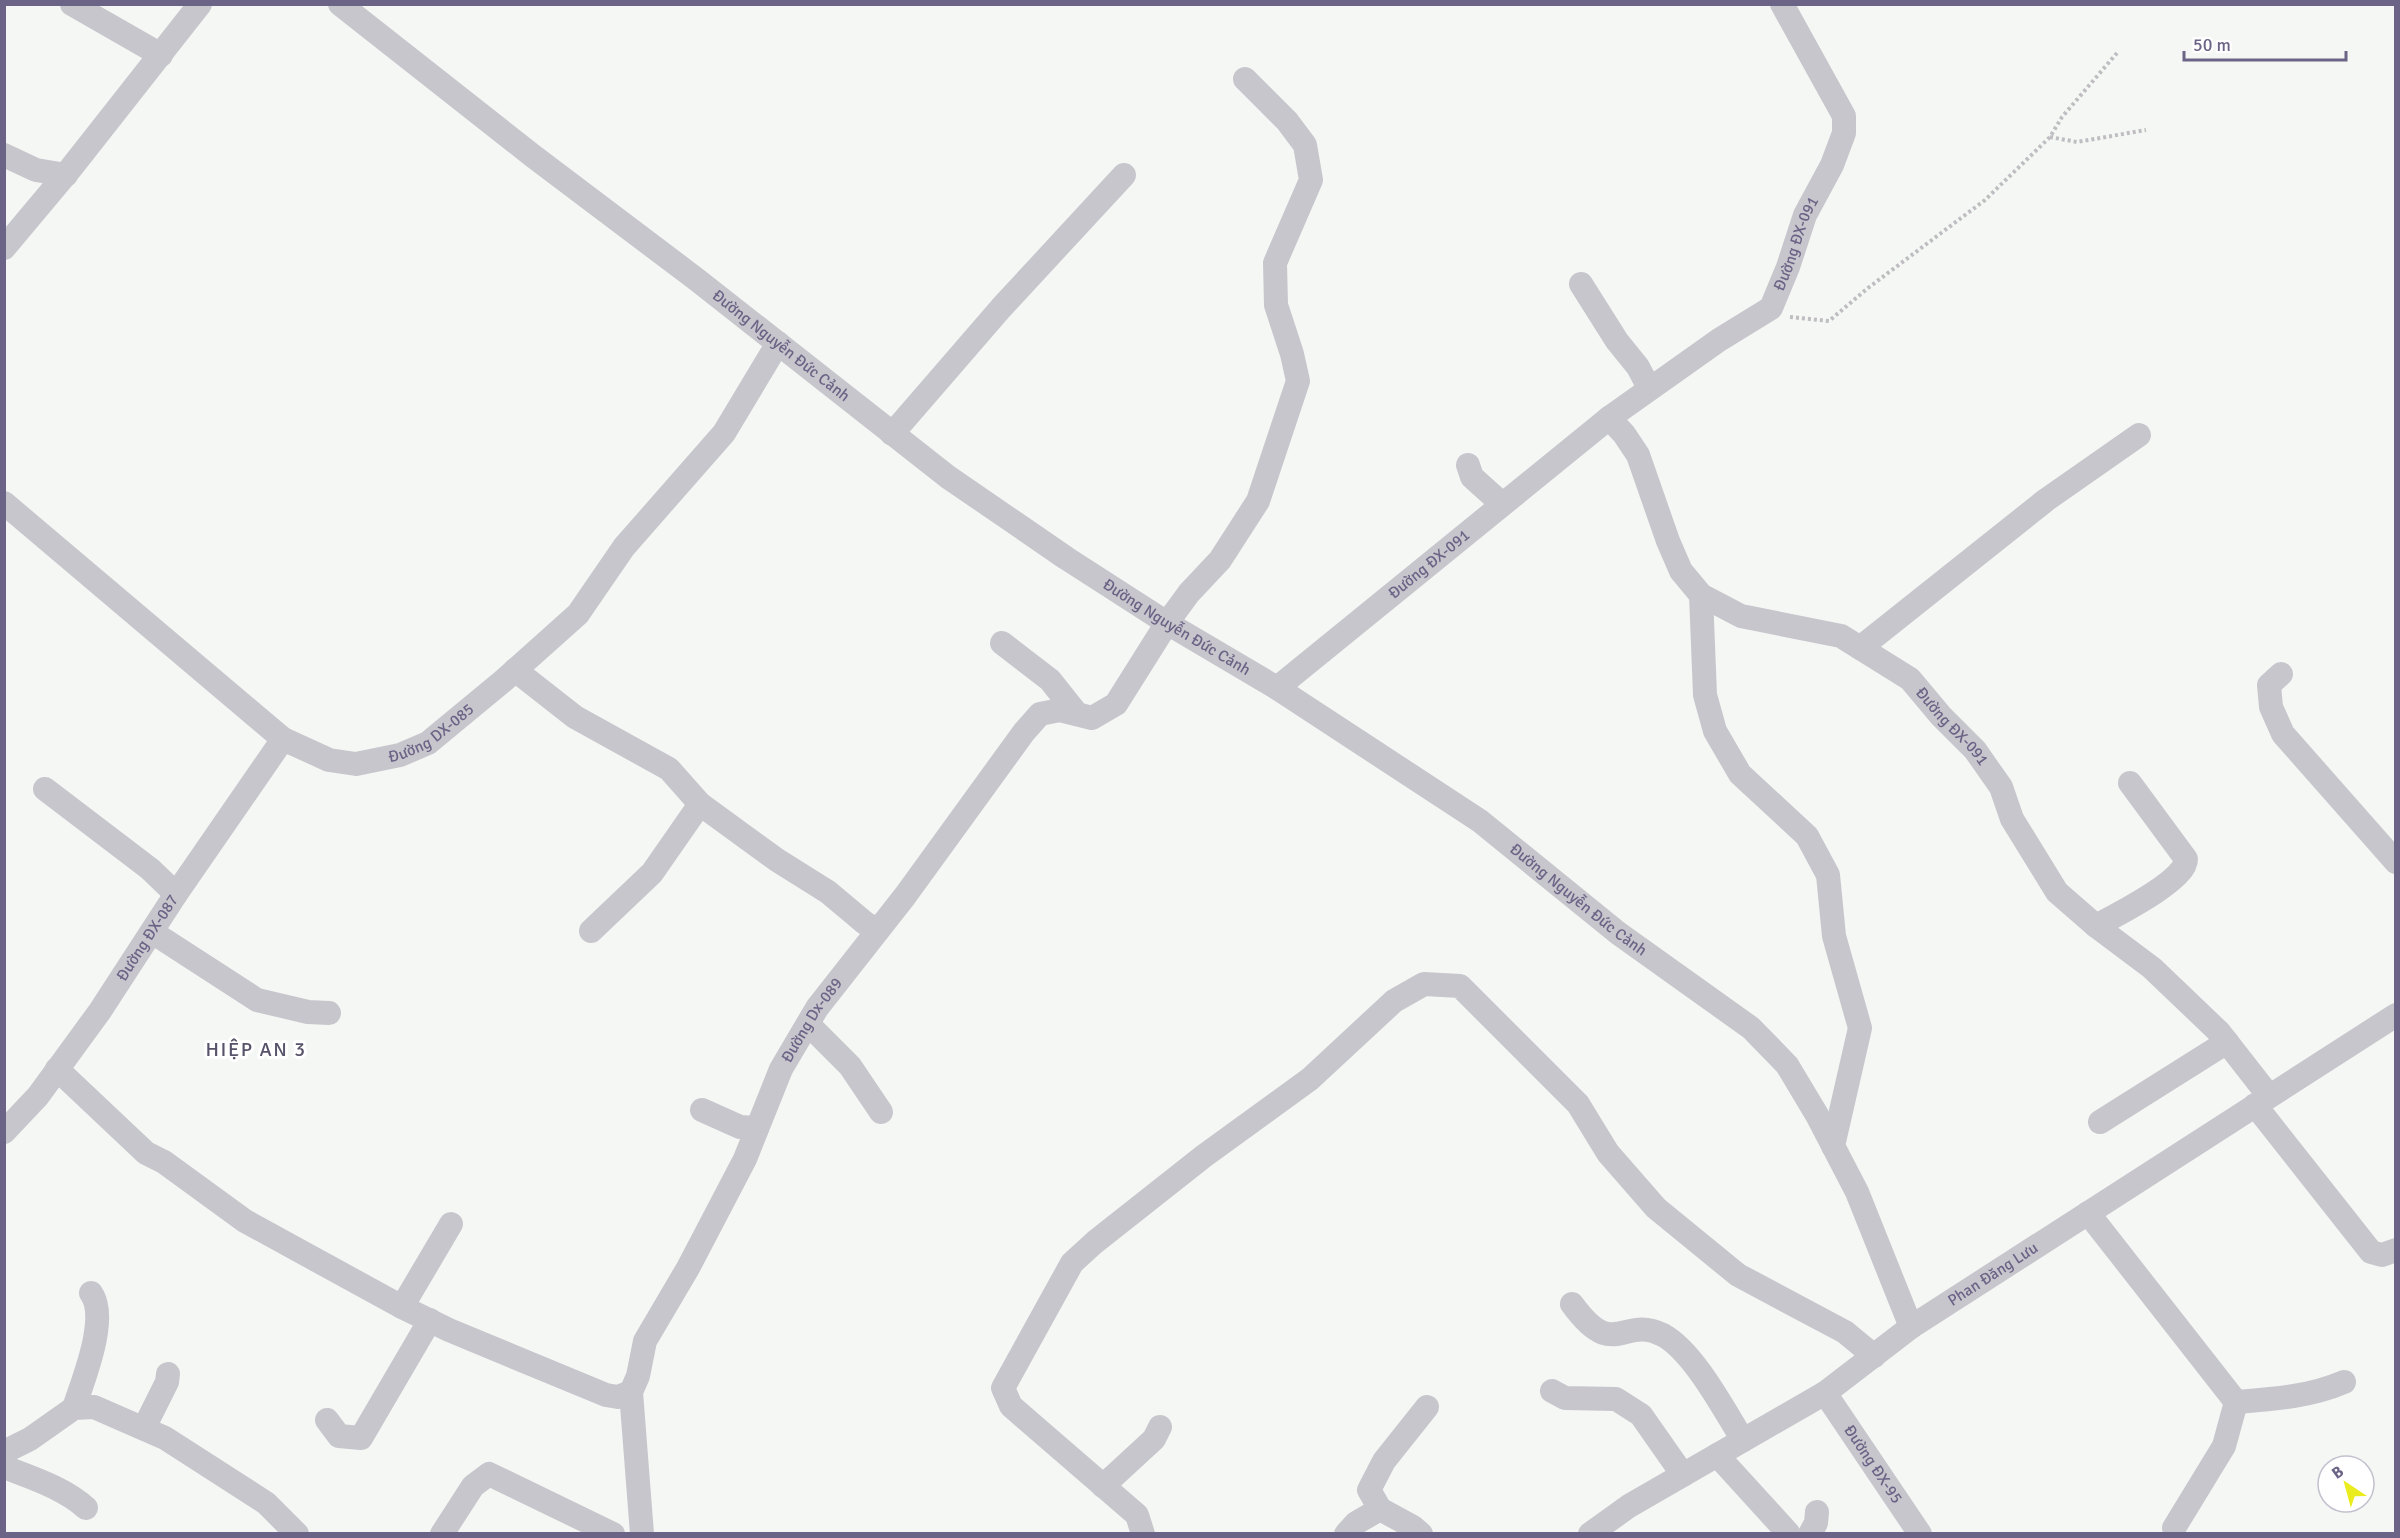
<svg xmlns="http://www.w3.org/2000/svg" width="2400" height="1538" viewBox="0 0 2400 1538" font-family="Signika,sans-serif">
<rect width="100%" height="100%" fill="#f4f7f3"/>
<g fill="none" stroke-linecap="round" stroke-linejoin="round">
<path stroke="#bfbdc2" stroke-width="4" stroke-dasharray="3 3" stroke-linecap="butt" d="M2050,137l27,5 69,-12
M1790,317l39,4 39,-33 117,-88 65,-63 12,-20 55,-64"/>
<g stroke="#c8c6cd" stroke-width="24">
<path d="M72,4l89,51"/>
<path id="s1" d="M340,4l193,152 163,123 252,198 118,81 101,65 110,65 203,133 138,112 133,95 36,37 30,50 40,77 54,135"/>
<path d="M4,155l32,15 30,5"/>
<path d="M4,248l67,-80 129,-164"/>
<path d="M1581,284l36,57 21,26 11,21"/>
<path id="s2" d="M1609,418l15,16 14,21 30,86 13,30 20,24 40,21 100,20 69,43 31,37 34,34 26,37 11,32 45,73 39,34 56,42 67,64 50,64"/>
<path d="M892,434l109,-126 123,-133"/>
<path d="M1468,465l4,12 30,27"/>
<path id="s3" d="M4,503l279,236 46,21 27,4 44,-9 28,-12 75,-62 75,-67 46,-67 100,-114 54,-90"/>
<path d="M1701,595l4,100 10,36 25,43 67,62 21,39 6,61 26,92 -27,118"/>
<path d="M1002,643l48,37 27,34"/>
<path d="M1860,648l186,-148 93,-65"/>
<path d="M515,670l60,47 94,52 31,35 77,56 51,32 37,31 13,7"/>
<path d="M2281,674l-12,11 2,22 12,27 113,128"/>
<path id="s4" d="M1277,688l332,-270 110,-78 52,-32 17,-41 17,-52 27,-50 12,-32v-17l-62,-112"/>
<path d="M45,789l105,80 26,25"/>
<path d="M2096,926c18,-10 91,-46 90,-67l-56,-76"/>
<path d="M591,931l61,-58 48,-69"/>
<path d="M152,932l105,68 51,12 21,1"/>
<path d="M808,1024l42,42 31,46"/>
<path d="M57,1069l89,84 18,9 81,59 157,86 47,23 157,65 12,2 13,-5"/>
<path d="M2255,1105l116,147 11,3 14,-5"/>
<path d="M702,1110l38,17 17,1"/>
<path d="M2100,1122l127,-80"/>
<path id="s5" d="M4,1132l34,-36 62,-85 76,-117 107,-155"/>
<path d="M2088,1213l148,189 -12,44 -50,82"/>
<path d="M1572,1304c43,59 50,10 91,31 31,17 61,75 80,105"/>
<path d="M402,1307l49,-83"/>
<path d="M1552,1391l13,7 51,1 25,16 42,60"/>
<path id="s6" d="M1825,1393l95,141"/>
<path d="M2236,1402c37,-3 73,-5 108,-20"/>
<path d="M74,1408c9,-28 35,-90 17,-115"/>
<path d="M327,1420l12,16 22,2 69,-118"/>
<path d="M144,1428l23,-46 1,-8"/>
<path d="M4,1452l26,-13 44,-31 20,-1 71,31 101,65 31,31"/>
<path d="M1717,1455l72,79"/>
<path d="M4,1467c28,11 60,21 82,41"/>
<path d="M1103,1486l51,-47 6,-12"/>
<path d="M442,1534l31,-48 16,-12 124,60"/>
<path id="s7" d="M642,1534l-11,-142 7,-16 7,-35 43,-73 57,-109 36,-90 36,-61 88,-112 119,-164 16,-18 20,-4 32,8 24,-14 51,-81 22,-30 31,-33 38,-59 40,-120 -6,-27 -16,-49 -1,-42 36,-83 -6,-35 -18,-24 -42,-42"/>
<path d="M1143,1534l-6,-19 -126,-109 -8,-18 69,-125 23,-21 109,-86 106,-77 84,-78 30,-17 36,2 118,118 30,49 48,55 82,67 107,57 29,24"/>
<path d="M1346,1534l10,-11 24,-14"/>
<path d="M1421,1534l-8,-7 -33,-18 -11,-19 15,-29 43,-54"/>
<path id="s8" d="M1590,1534l39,-28 196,-113 86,-66 485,-312"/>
<path d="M1810,1534l6,-11 1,-11"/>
</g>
</g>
<g text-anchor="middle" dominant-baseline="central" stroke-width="6" stroke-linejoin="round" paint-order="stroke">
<g font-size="16" fill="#6c6486" stroke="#fff">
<text stroke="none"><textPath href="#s4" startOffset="693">Đường ĐX-091</textPath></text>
<text stroke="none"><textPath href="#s1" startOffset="558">Đường Nguyễn Đức Cảnh</textPath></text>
<text stroke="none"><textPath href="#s4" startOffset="196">Đường ĐX-091</textPath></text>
<text stroke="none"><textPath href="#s1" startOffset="1044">Đường Nguyễn Đức Cảnh</textPath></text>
<text stroke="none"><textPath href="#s2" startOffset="494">Đường ĐX-091</textPath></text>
<text stroke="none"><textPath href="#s3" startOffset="526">Đường DX-085</textPath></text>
<text stroke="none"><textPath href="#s1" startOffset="1530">Đường Nguyễn Đức Cảnh</textPath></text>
<text stroke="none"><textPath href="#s5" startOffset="242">Đường ĐX-087</textPath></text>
<text stroke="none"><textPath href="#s7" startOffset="558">Đường Dx-089</textPath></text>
<text stroke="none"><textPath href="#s8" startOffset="480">Phan Đăng Lưu</textPath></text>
<text stroke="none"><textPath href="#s6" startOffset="86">Đường ĐX-95</textPath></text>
</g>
<g font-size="20" letter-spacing="1.5" fill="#58536b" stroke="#fff">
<text x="256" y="1049">HIỆP AN 3</text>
</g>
</g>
<rect width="2400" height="1538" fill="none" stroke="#6c6486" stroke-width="12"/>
<g transform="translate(2346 1484) rotate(324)"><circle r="28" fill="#ffffff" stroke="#c4c1cf" stroke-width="1.5"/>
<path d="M0-4.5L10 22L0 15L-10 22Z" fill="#ebec1e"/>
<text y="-9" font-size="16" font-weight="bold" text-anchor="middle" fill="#6c6486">B</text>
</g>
<path d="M2184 51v9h162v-9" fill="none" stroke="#6c6486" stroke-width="3"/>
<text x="2193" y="51" font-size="18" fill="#6c6486" stroke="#ffffff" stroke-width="4.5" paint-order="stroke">50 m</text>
</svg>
